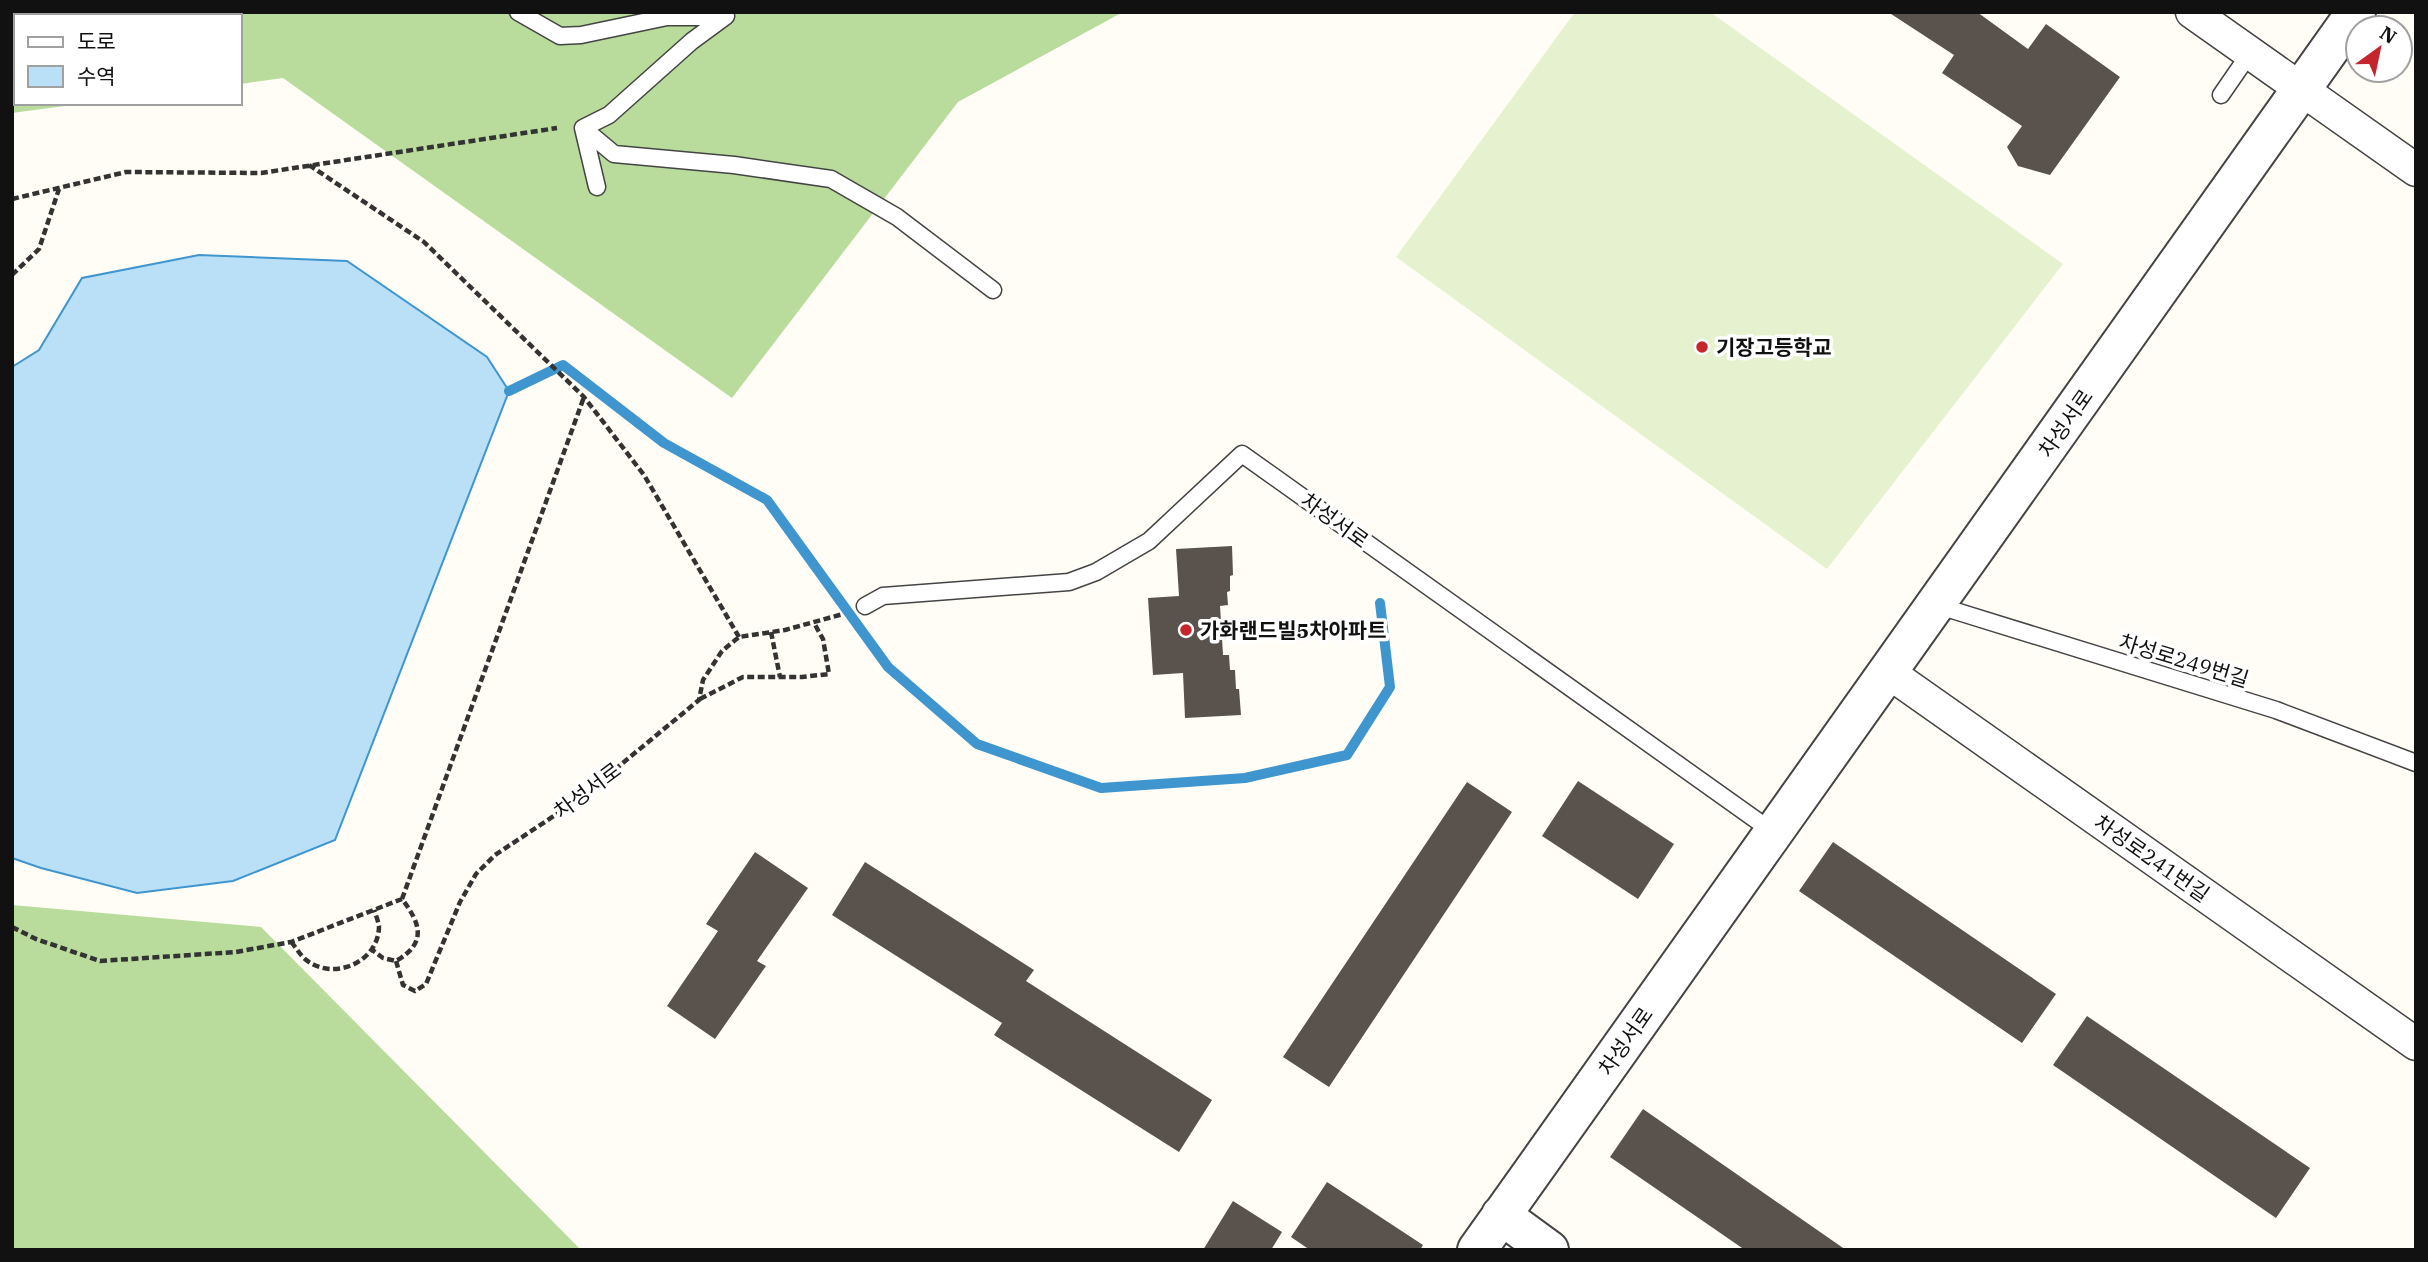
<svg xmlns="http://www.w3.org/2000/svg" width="2428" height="1262" viewBox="0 0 2428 1262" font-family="'IBM Plex Serif','Noto Sans KR',serif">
<rect width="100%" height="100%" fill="#fffdf5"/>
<path fill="#b9dc9c" d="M12,12h1111l-165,90 -226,296 -449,-320 -43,6v-68h-224v87h71l-75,10z
M12,905l249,22 320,323h-569z"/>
<path fill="#e6f2cf" d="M1575,12h135l353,252 -236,305 -431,-312z"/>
<path fill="#b9e0f7" stroke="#3f96cf" stroke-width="2" d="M199,255l148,6 140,96 22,34 -174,449 -102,41 -96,12 -96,-25 -29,-10v-491l27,-17 43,-72z"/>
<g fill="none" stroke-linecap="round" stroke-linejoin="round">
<path stroke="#3f96cf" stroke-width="10" d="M509,391l54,-26 101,78 103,57 121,167 89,77 124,44 144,-10 102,-23 43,-68 -10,-84"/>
</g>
<path fill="#5a524d" d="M1888,12h89l51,37 18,-25 74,53 -70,98 -32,-9 -11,-19 15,-21 -80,-53 12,-18z
M1232,546l1,29 -3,1v15l-3,1 1,13 -8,1 3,49h6l1,15h5l1,19h3l2,26 -56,3 -2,-45 -30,2 -5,-77 31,-2 -3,-47z
M1578,781l96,63 -36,55 -96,-63z
M1467,782l45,30 -183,275 -46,-30z
M1833,842l223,152 -34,49 -223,-152z
M755,852l53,36 -51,73 9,5 -51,73 -48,-33 51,-75 -12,-7z
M865,862l169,108 -8,11 186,119 -33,52 -185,-117 8,-12 -170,-108z
M2087,1016l223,152 -34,50 -223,-153z
M1643,1109l203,141h-101l-135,-93z
M1327,1182l96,63 -3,5h-110l-19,-13z
M1233,1201l49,31 -11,18h-68z"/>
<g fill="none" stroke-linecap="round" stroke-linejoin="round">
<defs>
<path id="service" d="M518,12l42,24 21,-1 86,-18h57
M2221,95l29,-42
M583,128l31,26 120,11 97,14 66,38 96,73
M583,128l26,-13 83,-74 34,-25
M583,128l14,59
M1936,605l340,105 140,53
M865,606l18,-10 186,-14 27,-10 53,-31 93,-87 531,378"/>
<path id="minor" d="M2192,12l224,158
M1888,672l528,372"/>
<path id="tertiary" d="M1501,1215l48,35
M1477,1250l879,-1238"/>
</defs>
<use href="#service" stroke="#444" stroke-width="19"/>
<use href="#minor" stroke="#444" stroke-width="35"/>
<use href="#tertiary" stroke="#444" stroke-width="42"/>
<path stroke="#333" stroke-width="4.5" stroke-dasharray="7 3.5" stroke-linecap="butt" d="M309,165l115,77 160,155 60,78 95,162
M12,199l114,-27 135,1 296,-45
M12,275l27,-26 20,-60
M771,632l9,45
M700,699l43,-22h59l27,-3 -6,-35 -9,-16
M402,899l182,-502
M12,927l24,12 64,22 136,-9 55,-10 111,-43c19,25 25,44 -6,62l-13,-3 -12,-9
M291,942c5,5 9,13 14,17 27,23 74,4 74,-33 -1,-5 -3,-11 -5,-16
M396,961l7,24 12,6 11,-7 34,-82 16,-28 19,-19 83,-55 121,-100 4,-20 19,-29 17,-14 46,-7 58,-16"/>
<use href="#service" stroke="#fff" stroke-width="16"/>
<use href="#minor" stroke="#fff" stroke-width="32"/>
<use href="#tertiary" stroke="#fff" stroke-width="38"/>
</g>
<g fill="#c4262e" stroke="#fff" stroke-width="2.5">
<circle cx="1702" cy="347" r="7"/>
<circle cx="1186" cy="630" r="7"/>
</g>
<g text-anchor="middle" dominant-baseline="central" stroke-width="7" stroke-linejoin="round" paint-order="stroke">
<g font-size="21" font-weight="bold" fill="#111" stroke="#fff" text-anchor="start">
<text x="1716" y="347">기장고등학교</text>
<text x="1200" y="630">가화랜드빌5차아파트</text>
</g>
<g font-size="21" fill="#111" stroke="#fff">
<text transform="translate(2065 423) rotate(-55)">차성서로</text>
<text transform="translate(1335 520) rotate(36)">차성서로</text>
<text transform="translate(2184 660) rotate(17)">차성로249번길</text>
<text transform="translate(587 790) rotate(-37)">차성서로</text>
<text transform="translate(2152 858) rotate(35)">차성로241번길</text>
<text transform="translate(1625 1041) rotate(-55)">차성서로</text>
</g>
</g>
<rect width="2428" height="1262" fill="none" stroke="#111111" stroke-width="28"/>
<rect x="14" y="14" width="228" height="91" fill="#ffffff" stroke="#a0a0a0" stroke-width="2"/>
<rect x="28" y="37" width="35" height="10" fill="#ffffff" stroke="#a0a0a0" stroke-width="2"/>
<text x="77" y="49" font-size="21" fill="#111111">도로</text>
<rect x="28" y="66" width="35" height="21" fill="#b9e0f7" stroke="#a0a0a0" stroke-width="2"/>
<text x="77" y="84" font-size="21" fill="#111111">수역</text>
<g transform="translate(2379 49) rotate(33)"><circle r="33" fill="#ffffff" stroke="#a0a0a0" stroke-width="2"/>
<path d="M0-5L12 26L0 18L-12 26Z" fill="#c4262e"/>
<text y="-10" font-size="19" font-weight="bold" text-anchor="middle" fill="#111111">N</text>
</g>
</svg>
